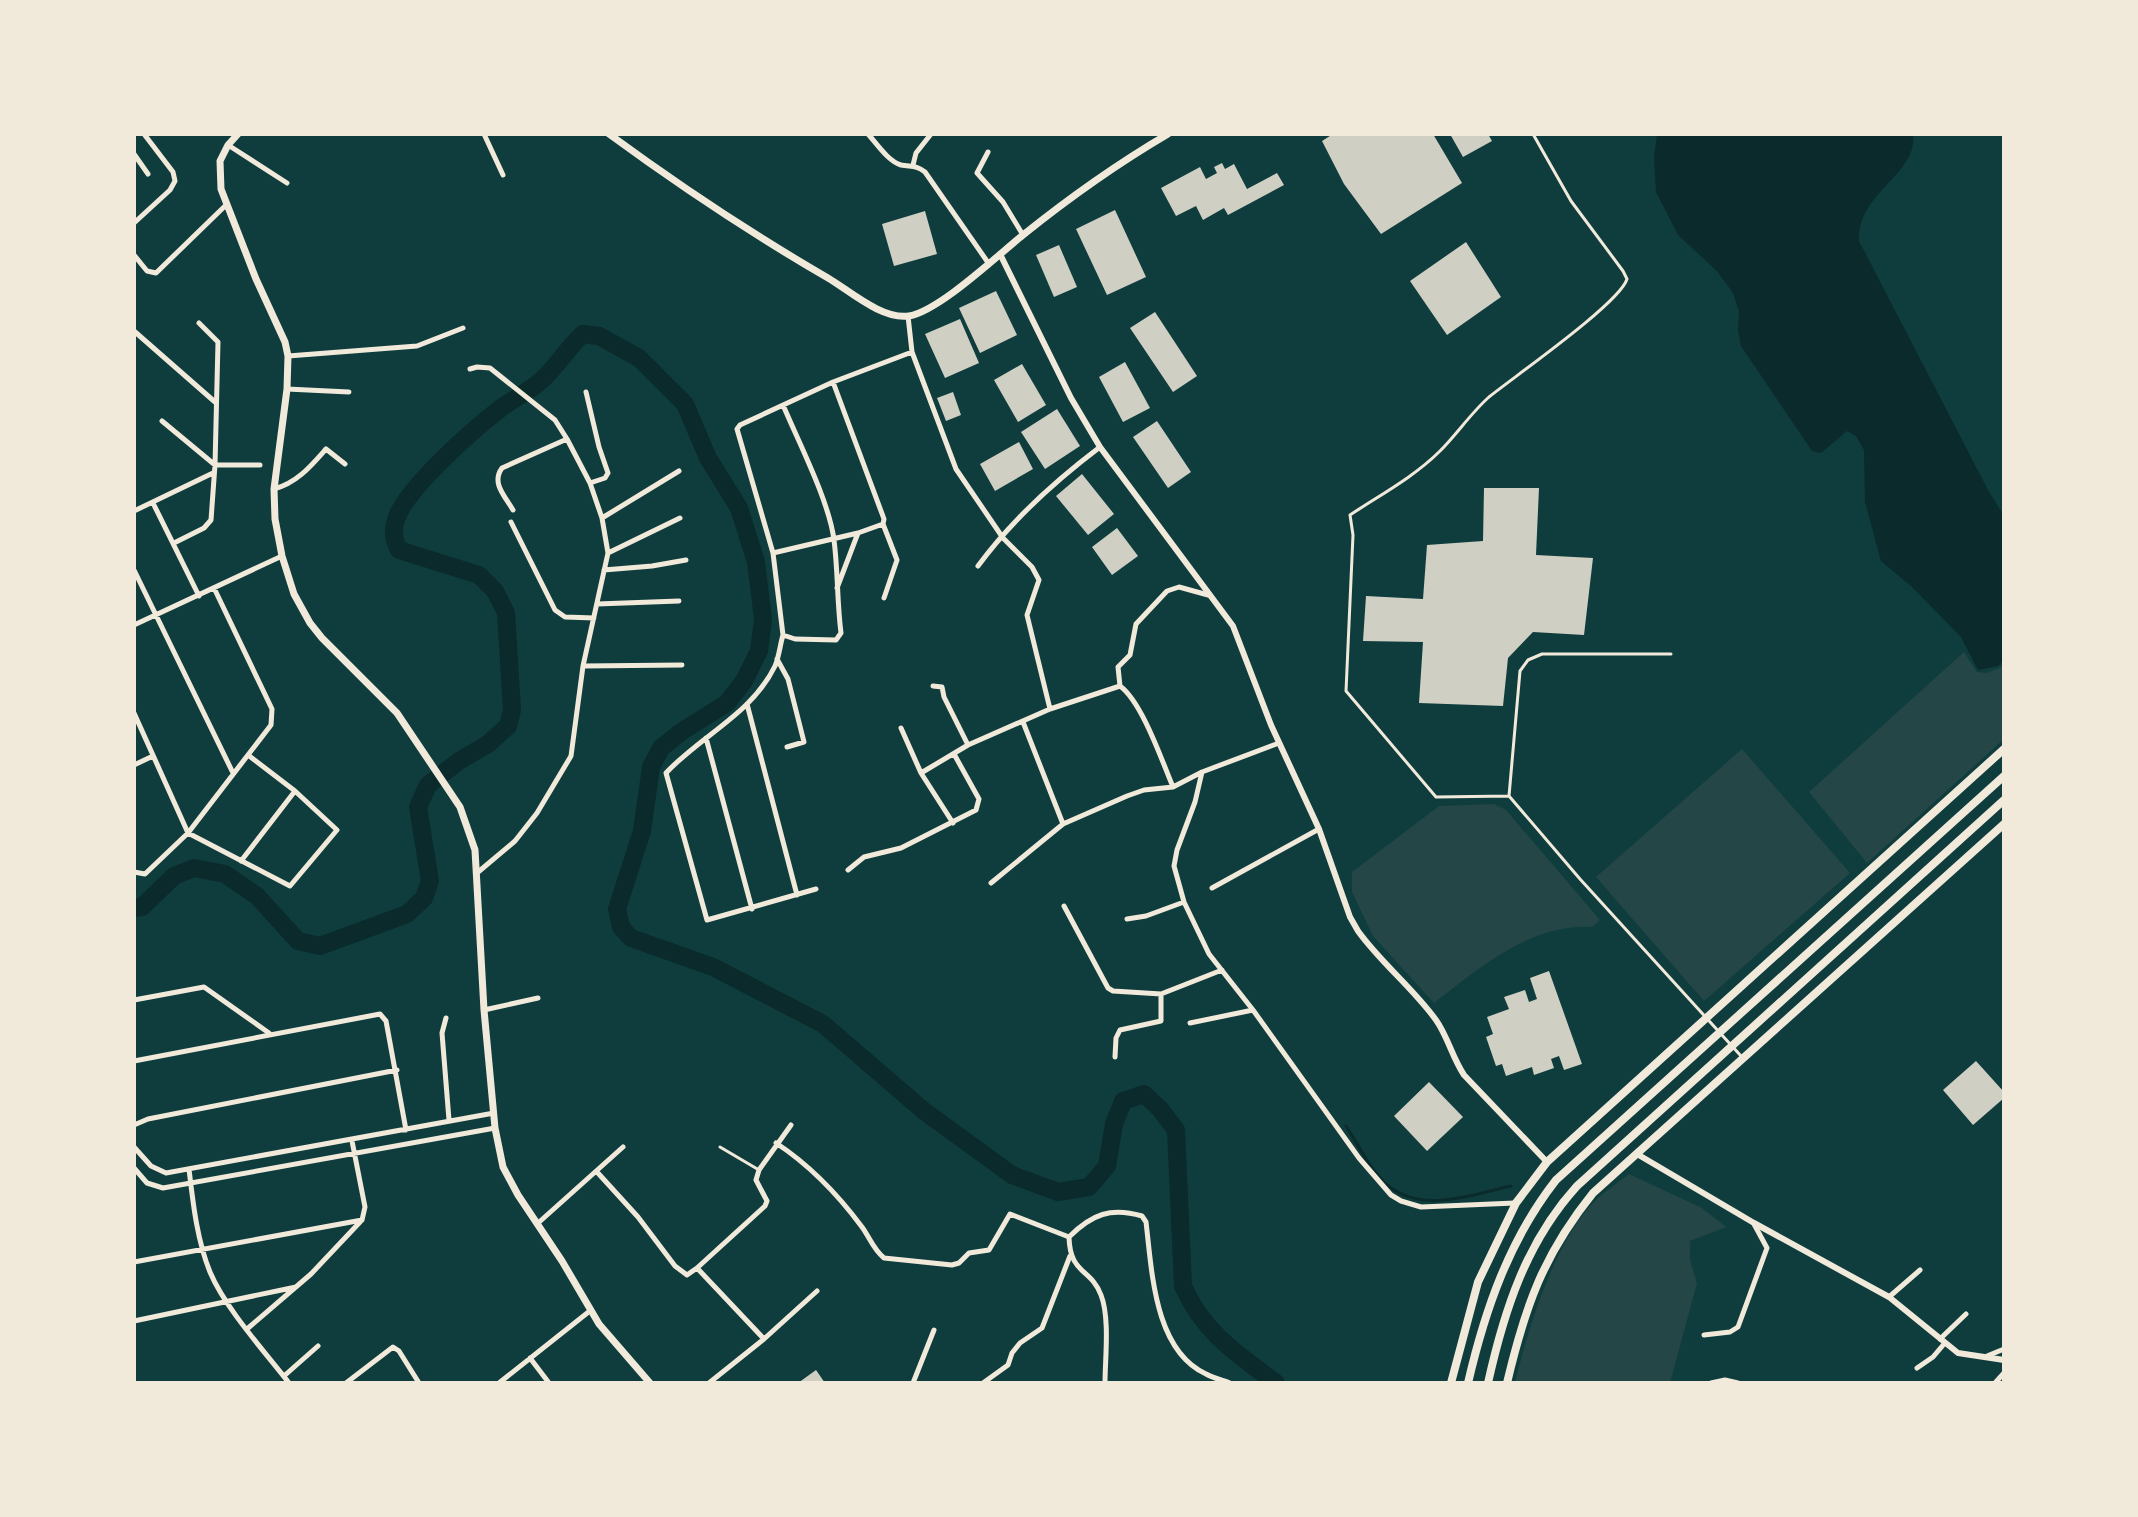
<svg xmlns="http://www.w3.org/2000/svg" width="2138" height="1517" viewBox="0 0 2138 1517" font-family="Jost,sans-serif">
<rect width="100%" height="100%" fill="#0f3d3e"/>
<path fill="#244646" d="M1964,652l13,20 10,1 17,-7v73l-137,124 -58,-71z
M1742,749l108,124 -146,128 -108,-124z
M1494,804l12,6 94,110 -8,7c-62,-3 -112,40 -158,76l-61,-67 -21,-44v-20l87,-66z
M1629,1174l73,34 24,19 -36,14v19l7,23 -27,100h-155c12,-52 41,-145 80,-182 10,-10 23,-18 34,-27z"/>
<path fill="#0a2a2b" d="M1657,134h256c5,41 -56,58 -54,107l129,249 16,26v144l-6,6 -20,4 -17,-33 -49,-50 -31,-26 -16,-59 -1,-52 -8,-14 -9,-5 -26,22 -9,-2 -71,-105 -3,-16 1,-18 -6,-19 -16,-22 -39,-36 -22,-43 -2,-35z"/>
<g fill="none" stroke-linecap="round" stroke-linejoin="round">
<path stroke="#0a2a2b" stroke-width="3" d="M1346,1126c12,18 23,42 39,57 35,32 85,12 126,3"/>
<path stroke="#0a2a2b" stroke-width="18" d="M134,908l8,-1 32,-31 20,-8 31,6 32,22 41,45 22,5 87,-32 17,-16 6,-17 -12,-74 10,-22 31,-24 29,-17 20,-18 4,-16 -6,-97 -11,-22 -16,-16 -80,-25c-5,-10 -7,-18 -3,-30 8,-30 79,-92 105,-112 12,-9 25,-15 36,-24 19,-15 29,-35 46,-50l16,2 40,22 46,46 23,54 31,50 17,54 7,57 -4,32 -15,30 -17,22 -46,29 -20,16 -10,19 -9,64 -25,78 4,18 10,11 82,29 110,57 101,87 88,64 46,17 31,-5 18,-21 7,-42 9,-23 21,-7 16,15 16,21 7,156c20,46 54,68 93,97"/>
</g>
<path fill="#cfcfc3" d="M1333,134h100l29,49 -81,51 -37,-50 -22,-43z
M1450,134h38l4,7 -29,16z
M1222,163l3,6 9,-5 13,25 30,-16 7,12 -56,30 -4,-7 -21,12 -7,-14 -20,10 -15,-28 39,-21 6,12 11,-6 -3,-6z
M1115,210l31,67 -39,18 -31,-66z
M925,211l12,43 -43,12 -12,-42z
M1466,242l35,55 -54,38 -37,-54z
M1059,245l18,42 -23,10 -18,-42z
M996,291l21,44 -37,18 -21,-45z
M1155,312l42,64 -24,16 -43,-64z
M960,319l19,44 -34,15 -20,-44z
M1125,362l25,46 -27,14 -24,-45z
M1022,364l24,41 -28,17 -24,-42z
M953,392l8,23 -15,6 -9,-23z
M1057,409l23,37 -35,23 -24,-37z
M1157,421l34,51 -23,16 -35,-51z
M1019,442l14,27 -38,22 -15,-27z
M1082,474l32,40 -26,21 -32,-39z
M1484,488h55l-3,67 57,3 -9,77 -51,-3 -25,26 -5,48 -84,-3 4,-61 -60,-1 3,-45 57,3 4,-54 56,-4z
M1117,528l21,28 -26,19 -20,-28z
M1549,971l33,93 -18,6 -5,-14 -8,3 3,9 -20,7 -2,-8 -26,9 -4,-12 -6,2 -10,-29 7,-3 -6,-17 22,-8 -5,-12 21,-7 4,12 8,-3 -7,-21z
M1976,1061l28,31v6l-31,27 -30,-35z
M1429,1082l34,35 -36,34 -33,-35z
M816,1370l9,13h-27z"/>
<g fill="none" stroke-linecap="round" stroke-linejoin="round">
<path stroke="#f1e9da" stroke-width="3" d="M1671,654h-129l-14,6 -8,11 -11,125 71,83 161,177
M1509,796l-73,1 -90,-106 7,-156 -3,-20c30,-20 64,-38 90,-64 17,-17 31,-38 49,-54 26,-21 131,-94 138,-118l-4,-8 -52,-70 -38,-67
M720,1147l39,23"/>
<path stroke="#f1e9da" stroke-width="5" d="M484,134l19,41
M868,134c9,10 20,27 33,31 11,2 15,0 24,7l64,92
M228,145l59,38
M988,152l-11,21 26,29 20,33
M134,154l14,20
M913,165l3,-12 15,-19
M134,223l36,-33 5,-9 -2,-9 -29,-38
M134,255l13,16 9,2 69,-67
M908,316l4,36 44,117 47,69 29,29 7,13 -12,35 23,94
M134,331l81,71
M288,356l129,-10 46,-18
M470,369l7,-2 13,1 65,52 12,19 23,44 12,35 6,35 -25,113 -12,90 -34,57 -22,28 -38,32
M833,382l51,137 -1,5 -25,9 -21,55
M287,389l62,3
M586,392l13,55 9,26 -3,5 -15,5
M783,405c16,38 46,96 51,135 4,31 3,62 7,93l-5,7 -41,-1 -12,-4 -10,-82 -36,-124 3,-4 93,-43 79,-30
M162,421l53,44h45
M274,489c23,-6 37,-23 52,-40l19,15
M153,503l46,93
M513,510c-8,-14 -22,-27 -11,-42l65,-29
M134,511l79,-38
M602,518l77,-47
M511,522l44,88 10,7 29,1
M883,524l14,36 -13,38
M174,543l30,-15 7,-8 4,-55 3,-123 -19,-19
M608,553l72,-35
M773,553l85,-20
M978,566c33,-45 77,-85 122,-119
M134,570l99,203
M604,570l48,-4 34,-6
M597,604l82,-3
M134,625l148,-69
M783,635c-3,10 -4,22 -8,31 -23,48 -75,70 -109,107l41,147 109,-31
M777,659l11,20 16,63 -17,5
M583,666l99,-1
M933,686l9,1 2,10 24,48
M1120,686l-2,-19 12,-12 6,-31 31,-33 12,-4 29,8
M747,704l50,191
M134,713l54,120 102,53 47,-56 -42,-39 -47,-36
M901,728l20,45 32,50
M706,738l46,171
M1279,743l-77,29 -7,30 -18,48 -3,16 10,36 25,52 44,56 106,148 32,37 10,6 20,6 94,-4
M134,765l19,-9
M921,773l47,-28 82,-36 70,-23c22,16 42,75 53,101
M1063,824l64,-28 17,-6 29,-3 29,-15
M241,861l54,-70
M848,870l16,-13 37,-9 75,-38 3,-11 -25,-45
M134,872l11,2 43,-41 83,-108 1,-16 -58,-121
M991,883l72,-59 -40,-102
M1212,888l107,-59
M1064,906l44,82 5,3 48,3
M1127,919l19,-3 38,-14
M134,1000l70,-13 65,46
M484,1010l54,-12
M446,1018l-4,15 7,87
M1190,1023l63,-13
M1115,1057l1,-19 4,-8 41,-9v-27l61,-24
M134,1061l246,-47 6,7 20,109
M134,1125l14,-6 249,-49
M352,1141l13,66 -3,13
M776,1143c32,21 63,53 86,84 8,11 11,22 22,31l68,7 7,-2 10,-10 20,-3 21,-36 59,23c1,38 22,31 32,58 9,23 4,64 4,88
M134,1147l17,19 15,7 328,-60
M134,1168l13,15 16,5 332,-60
M189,1169c4,34 8,71 21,103 15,36 55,80 79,111
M597,1172l41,45 37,49 12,9 10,-7 67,71 53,-48
M537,1224l86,-77
M1069,1237c23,-23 42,-30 73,-21l4,6c6,49 8,128 60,152 7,4 16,6 24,9
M134,1262l228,-42
M697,1268l68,-62 2,-5 -11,-21 3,-10 32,-45
M1889,1297l31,-27
M134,1321l162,-34
M247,1329l64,-55 50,-53
M1704,1335l26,-3 8,-5 29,-79 -13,-24
M1940,1339l26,-25
M1987,1356l17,-7
M530,1358l19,25
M1917,1368l16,-11 11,-13
M284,1376l34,-30
M346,1383l47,-36 6,4 20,32
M499,1383l92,-73
M709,1383l55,-44
M913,1383l21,-53
M983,1383l25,-18 4,-12 8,-10 22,-15 28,-72
M1711,1383l14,-3 13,3
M1995,1383l9,-10"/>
<path stroke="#f1e9da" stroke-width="6" d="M1000,254l71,144 29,49 133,179 38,99 48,104 31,88 8,14c23,32 55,57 78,89 12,17 16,37 28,55l83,87
M1637,1154l117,69 135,74 69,56 46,7"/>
<path stroke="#f1e9da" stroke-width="7" d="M238,134l-10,11 -8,16 1,28 35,90 29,63 3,14 -1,33 -13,100 1,30 7,37 12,38 16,29 12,15 75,75 63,94 15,43 9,160 11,118 8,39 15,28 44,66 37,63 51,59
M609,134c71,52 143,100 219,144 22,13 54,42 81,38 30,-5 89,-61 114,-81 46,-37 94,-71 145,-101"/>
<path stroke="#f1e9da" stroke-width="8" d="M1451,1383l27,-101 38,-79 31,-41 457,-413
M1468,1383c17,-73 41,-143 88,-203l448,-404
M1488,1383c16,-72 38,-141 89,-197l427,-386
M1507,1383c18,-76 36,-128 86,-190l411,-369"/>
</g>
<rect width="2138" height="1517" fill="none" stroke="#f1e9da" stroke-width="272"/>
</svg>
